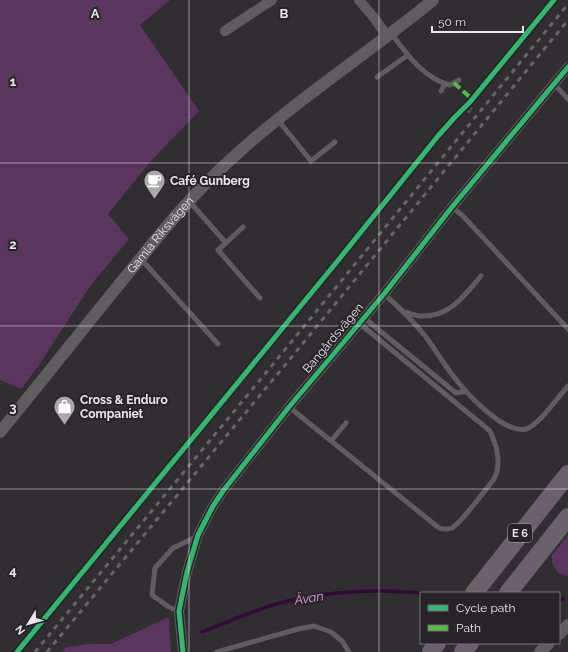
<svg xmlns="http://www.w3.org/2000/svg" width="568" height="652" viewBox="0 0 568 652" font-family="Raleway,sans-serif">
<rect width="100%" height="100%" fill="#302e31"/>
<path fill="#5a355e" d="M0,0h170l-30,25 59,86 -49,51 -42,52 21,25 -38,46 -54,83 -16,21 -21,-9z
M568,535v41l-10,-3 -6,-10v-8z
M169,617l2,35h-109l4,-5 24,-3h21z"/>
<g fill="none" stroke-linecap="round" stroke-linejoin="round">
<path stroke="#310836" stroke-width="3.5" d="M559,599h4
M202,632c30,-12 59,-25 90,-32 42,-9 86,-11 129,-7"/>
<path stroke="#686768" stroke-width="2" stroke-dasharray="3 2" stroke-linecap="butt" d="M464,108l5,4 3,-4"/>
<path stroke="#5f5d5f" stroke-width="5" d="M391,33c15,20 33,46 59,52l9,-5
M377,77l31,-22
M554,84l14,15
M441,91l4,-7
M278,120l33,41 24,-19
M189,201l37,42 -8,7 42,48
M452,207l11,9 105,113
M226,243l17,-16
M141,259l77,85
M384,294c15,13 29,27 42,43 11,15 20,31 32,45 12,15 47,52 68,47 13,-4 32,-32 42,-43
M405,312c4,1 10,4 15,4 29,2 45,-21 61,-40
M363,317l93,76 10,-2
M289,407l150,121c5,1 8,2 13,0 9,-5 34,-39 42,-49 8,-15 3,-33 -4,-48l-131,-108
M331,441l15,-18
M179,611l-10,-4 -17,-12 3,-27 18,-20 25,-12
M217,652l81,-23 16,-3 17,6 11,9 7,11"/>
<path stroke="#5f5d5f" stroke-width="10" d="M359,0l16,19 12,17
M225,31l47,-31
M183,652l-4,-41 8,-39 11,-37 15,-29 10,-15 66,-84 95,-113 68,-87 116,-140"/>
<g stroke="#5f5d5f" stroke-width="12">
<path id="s1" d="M0,432c47,-57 93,-116 140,-173 27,-34 55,-67 87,-96 64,-60 138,-107 206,-163"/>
<path d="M559,634l9,-9"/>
<path d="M540,652l9,-9"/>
</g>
<path stroke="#6a616c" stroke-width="18" d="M474,593l94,-119
M508,593l60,-76
M431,652l6,-9
M463,652l7,-9"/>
<path stroke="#666567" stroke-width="3" stroke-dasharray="5 5" stroke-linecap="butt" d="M35,652l239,-289 294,-359
M47,652l234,-282 287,-350"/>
<path stroke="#58b947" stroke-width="4" stroke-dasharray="8 4" stroke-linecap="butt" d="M454,83l18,16"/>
<defs>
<path id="cycleway" d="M17,652l323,-394 98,-122 17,-19 15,-15 84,-102
M183,652l-4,-41 8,-39 11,-37 15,-29 10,-15 66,-84 95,-113 68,-87 116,-140"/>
</defs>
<use href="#cycleway" stroke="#272328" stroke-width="8"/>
<use href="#cycleway" stroke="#33b770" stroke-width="5"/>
</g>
<path fill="none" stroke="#ebe8eb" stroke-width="1" stroke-opacity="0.55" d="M189,0v652M379,0v652M0,163h568M0,326h568M0,489h568"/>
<defs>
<symbol id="cafe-pin" viewBox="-11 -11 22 30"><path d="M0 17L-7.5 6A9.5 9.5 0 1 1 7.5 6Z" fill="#aaa7aa" stroke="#272328"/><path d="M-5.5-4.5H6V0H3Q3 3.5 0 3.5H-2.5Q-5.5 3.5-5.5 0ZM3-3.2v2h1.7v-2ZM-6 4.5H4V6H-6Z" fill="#fff"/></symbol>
<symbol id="shop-pin" viewBox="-11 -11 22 30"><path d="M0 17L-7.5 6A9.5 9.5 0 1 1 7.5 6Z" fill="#aaa7aa" stroke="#272328"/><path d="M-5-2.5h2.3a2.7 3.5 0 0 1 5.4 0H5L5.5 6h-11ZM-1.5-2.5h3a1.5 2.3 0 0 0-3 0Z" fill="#fff"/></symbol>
</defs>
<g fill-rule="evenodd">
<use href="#cafe-pin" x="142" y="168" width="25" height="34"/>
<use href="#shop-pin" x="52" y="394" width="25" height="34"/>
</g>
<g text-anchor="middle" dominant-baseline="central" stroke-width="4" stroke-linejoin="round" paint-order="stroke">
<rect fill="#272328" stroke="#b0adb0" stroke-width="1" x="508" y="524" width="24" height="18" rx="3"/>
<g font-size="11" font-weight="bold" fill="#ebe8eb">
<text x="520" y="533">E 6</text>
</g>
<g font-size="12" font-weight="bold" fill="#ebe8eb" stroke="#272328" text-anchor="start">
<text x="170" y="181">Café Gunberg</text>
<text x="80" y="400">Cross &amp; Enduro<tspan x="80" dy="14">Companiet</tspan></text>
</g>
<g font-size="12" fill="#ebe8eb" stroke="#272328">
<text stroke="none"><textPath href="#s1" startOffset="254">Gamla Riksvägen</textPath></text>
<text transform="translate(333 338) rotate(-50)">Bangårdsvägen</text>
</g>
<g font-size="13" font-style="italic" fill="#ef9cf8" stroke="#272328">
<text transform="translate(309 598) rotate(-9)">Ävan</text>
</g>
</g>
<g font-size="13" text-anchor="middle" font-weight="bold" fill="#ebe8eb" stroke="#272328" stroke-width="4" stroke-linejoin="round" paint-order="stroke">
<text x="95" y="18">A</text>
<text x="284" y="18">B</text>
<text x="13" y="86">1</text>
<text x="13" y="249">2</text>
<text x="13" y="412">3</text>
<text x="13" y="575">4</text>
</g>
<rect x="420" y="592" width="140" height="52" fill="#272328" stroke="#757276"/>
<rect x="428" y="605" width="20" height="6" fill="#33b770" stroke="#757276"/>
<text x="456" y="612" font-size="12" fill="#ebe8eb">Cycle path</text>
<rect x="428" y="625" width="20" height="6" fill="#58b947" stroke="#757276"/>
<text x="456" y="632" font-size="12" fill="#ebe8eb">Path</text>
<g transform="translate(28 624) rotate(233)" stroke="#272328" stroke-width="3" paint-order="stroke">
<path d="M0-3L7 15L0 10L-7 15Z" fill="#ebe8eb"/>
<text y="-6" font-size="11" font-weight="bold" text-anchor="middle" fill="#ebe8eb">N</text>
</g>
<path d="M432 26v6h91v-6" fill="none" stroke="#ebe8eb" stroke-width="2"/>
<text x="438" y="26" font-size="12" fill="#ebe8eb" stroke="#272328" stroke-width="3" paint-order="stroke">50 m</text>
</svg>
